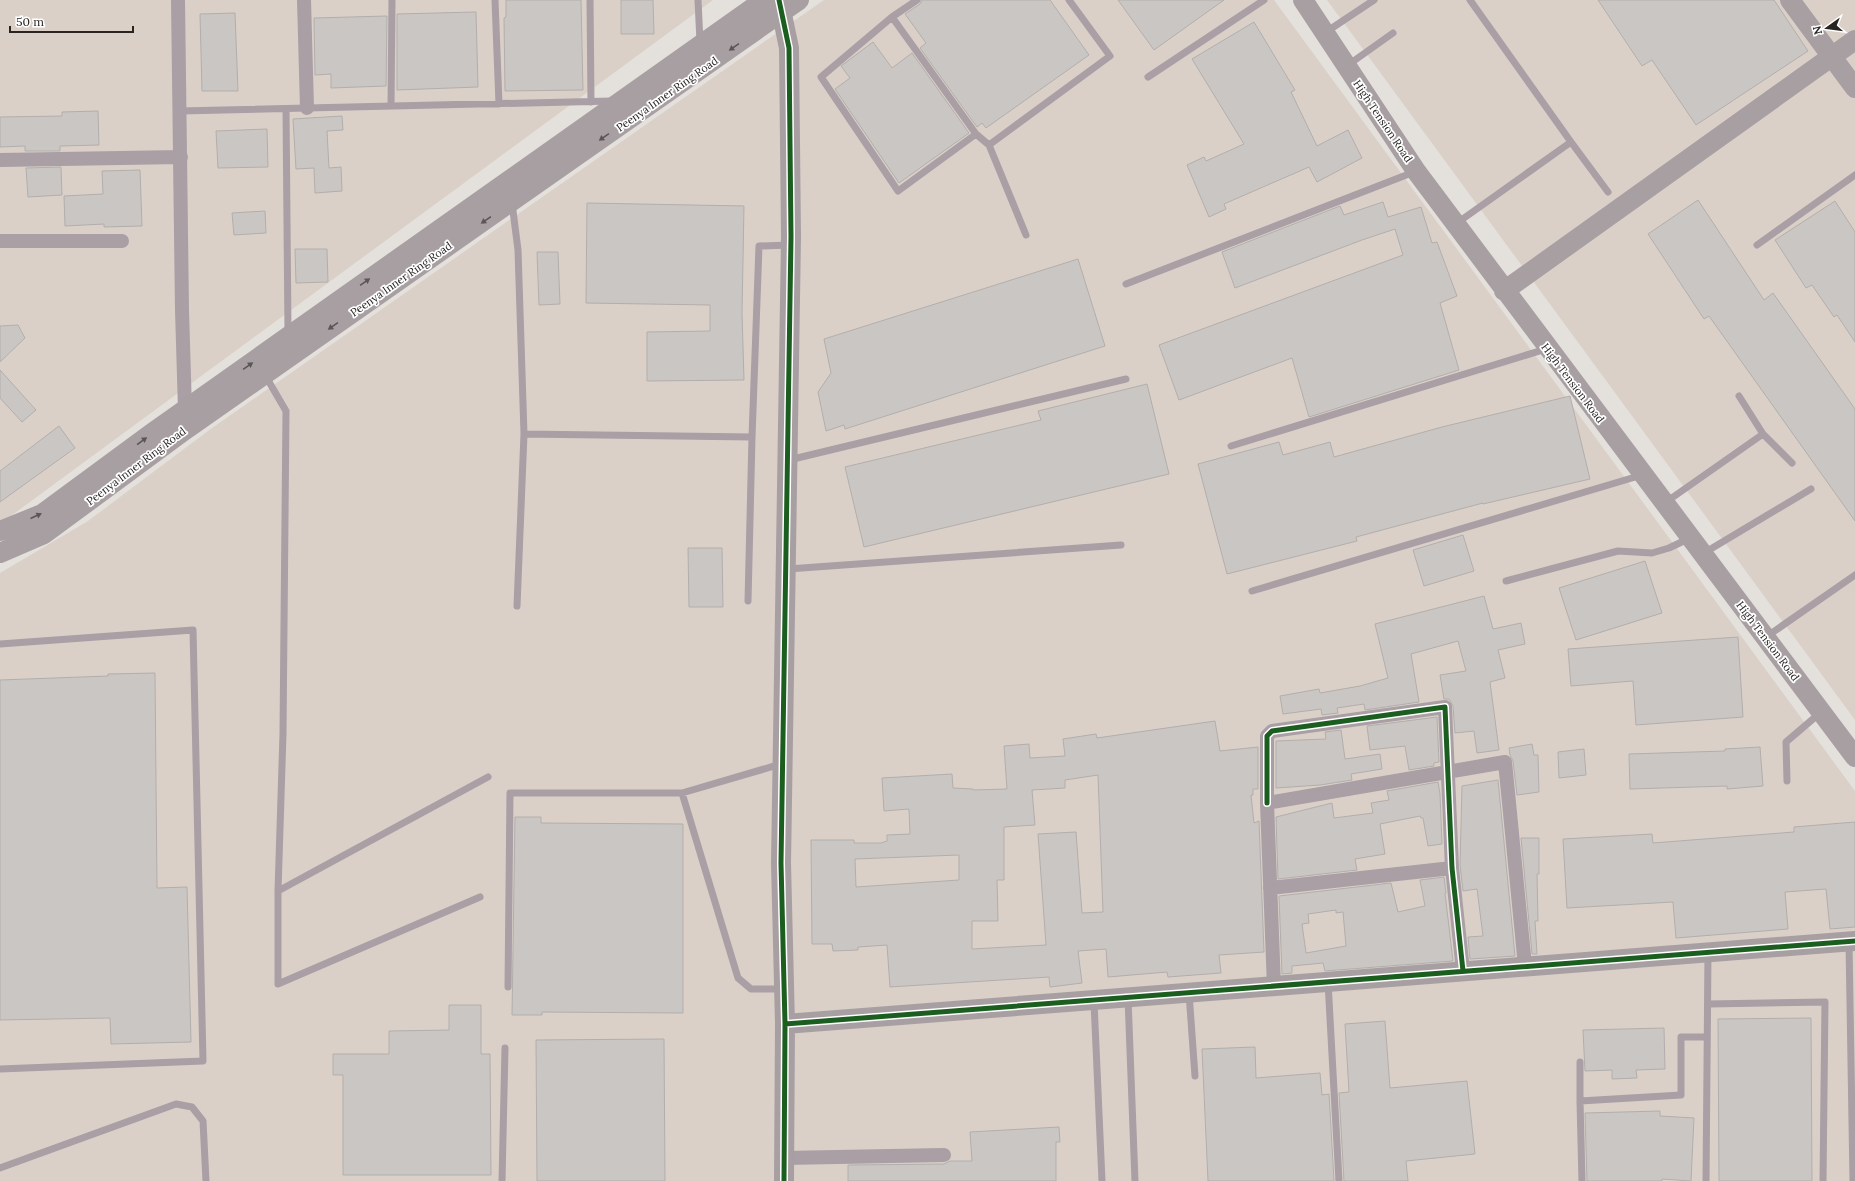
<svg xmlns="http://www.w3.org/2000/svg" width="1855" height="1181" viewBox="0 0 1855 1181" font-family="Lora,serif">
<rect width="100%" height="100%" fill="#e4e0dc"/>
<path fill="#dad0c8" d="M0,0h713l-713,524z
M824,0h450l581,791v390h-1855v-608l88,-52 124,-93z
M1327,0h528v720z"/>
<path fill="#cac6c3" stroke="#b2aeac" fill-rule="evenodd" d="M506,0h75l2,90 -78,1 -1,-73 2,-1z
M621,0h32l1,34h-33z
M922,0h128l39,55 -103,73 -4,-5 -5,4 -57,-79 6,-5 -21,-29 15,-10z
M1118,0h106l-70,50z
M1598,0h176l34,51 -112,74 -44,-65 -10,6z
M476,12l2,75 -81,3v-76z
M235,13l3,78h-36l-2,-77z
M387,16l-1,70 -55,2v-14l-16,1 -1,-57z
M1254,22l41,68 -4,2 26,54 31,-16 14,28 -45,24 -8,-15 -85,37 2,5 -17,8 -22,-52 17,-8 2,4 38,-17 -52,-85z
M873,42l19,26 20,-15 57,80 -70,50 -64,-94 15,-11 -9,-12z
M98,111l1,34 -39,1v5h-35v-5l-25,1v-30l62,-1v-4z
M342,116l1,14 -16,1 2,37 12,-1 1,24 -27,2 -1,-25 -18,1 -3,-50z
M267,129l1,38 -50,1 -2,-37z
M61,167l1,28 -34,2 -2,-29z
M140,170l2,56 -38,1v-3l-39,2 -1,-30 39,-2 -1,-23z
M1698,200l66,100 9,-7 82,116v112l-146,-205 -5,3 -56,-85z
M1835,201l20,31v110l-18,-27 -3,2 -22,-32 -6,3 -31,-48z
M1383,202l5,15 33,-10 11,36 5,-1 20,54 -17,7 19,67 -150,47 -17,-59 -113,42 -20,-55 244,-90 -8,-26 -33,11 -127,48 -13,-36 118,-46 4,9z
M587,203l157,3 -2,107 2,67 -97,1v-49l63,-1v-26l-124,-2z
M265,211l1,22 -32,2 -2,-22z
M295,249h32l1,33 -32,1z
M537,252h21l2,52 -21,1z
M1078,259l27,87 -260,83 -1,-4 -18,6 -8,-39 13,-19 -7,-34z
M18,325l7,13 -25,24v-36z
M0,370l36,40 -14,12 -22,-24z
M1147,384l22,90 -305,73 -19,-80 196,-47 -3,-9z
M1570,396l20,83 -107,25v-1l-127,34 1,4 -130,33 -29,-110 81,-22 4,13 47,-13 4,15 108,-30z
M59,426l16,22 -75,54v-31z
M1463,535l11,36 -50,15 -11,-36z
M688,548h34l1,59h-34z
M1645,561l17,52 -86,27 -17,-52z
M1484,596l9,33 28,-6 4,21 -27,6 7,28 -15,4 9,68 -22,3 -3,-22 -19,2 -2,-27 -4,-7h-5l-4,-24 26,-4 -8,-30 -47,13 8,48 -54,8 -1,-6 -27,4 1,5 -16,2 -1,-6 -38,5 -3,-18 39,-7 1,4 40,-7 28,-8 -13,-54z
M1738,637l5,80 -107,8 -3,-44 -62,5 -3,-37z
M155,673l2,215 30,-1 4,155 -80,2 -1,-26 -110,2v-340l108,-4v-2z
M1437,717l2,45 -5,1v3l-25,4 -4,-24 -35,4 -3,-24z
M1215,721l5,30 38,-4v42h-5v6h-2l3,28 5,-2 5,131 -45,3 2,18 -53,4 -1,-5 -59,5 -2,-28 -28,2 4,32 -32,4 -1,-10 -159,10 -3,-42 -29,2v3l-25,1 -1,-7h-20l-1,-104h43v3h27l6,-2v-6l23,-1 -1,-25 -25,2 -2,-33 70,-4 1,14 20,1v1l34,-1 -3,-43 25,-2 1,14 35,-2 -2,-17 33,-5 1,4zM1098,775l5,137 -21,1 -6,-81 -38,2 8,111 -74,4v-28h26l-1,-41h7v-53l31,-2 -3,-35 33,-2v-8zM959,855v25l-103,7 -1,-28z
M1341,730l4,29 35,-5 2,15 -31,5 1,6 -32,5 -44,3v-47l50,-2 -1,-7z
M1532,744l2,11h4l1,37 -22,3 -4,-34 -3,-6 -1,-7z
M1760,747l3,39 -36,3v-3l-97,3 -1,-35 96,-3v-2z
M1584,749l2,26 -27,3 -1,-26z
M1498,780l17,176 -45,3 -2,-22 15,-1 -6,-47 -14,2 -3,-26 2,-79z
M1438,782l2,12 2,50 -14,2 -5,-28h-2l-1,-2 -40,8 5,30 -30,5 2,11 -79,9 -2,-62 56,-14 2,15 39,-5 -2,-10 18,-3 -2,-9z
M515,817h26v6l142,1v189l-141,-1v3h-30z
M1855,822v105l-25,2 -4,-40 -41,3 3,37 -112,9 -3,-36 -106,6 -4,-69 89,-5 1,9 141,-11v-5z
M1521,838h18v36h-2l1,47h-3l2,33h-5z
M1444,877l2,16h-1l8,68 -128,10 -2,-8 -31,3v7l-10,1 -3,-78 112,-13 7,29 27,-6 -5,-26zM1336,910v3l7,-1 3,34 -40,7 -4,-29 7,-1 -1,-9z
M449,1005h32v49h9l1,121h-148v-100h-10v-21h56v-23l60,-1z
M1811,1018l1,163h-93l-1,-162z
M1385,1021l5,67 77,-7 8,73 -69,7 2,20h-64l-5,-88 10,-1 -4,-68z
M1664,1028l1,41 -29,1 1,8 -25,1v-9l-27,1 -2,-41z
M664,1039l1,142h-128l-1,-141z
M1255,1047l1,31 64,-5 2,22 7,-1 5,87h-126l-6,-132z
M1660,1111v5l34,2 -3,63 -29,-2v2h-75l-2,-68z
M1059,1127l1,15h-4v39h-208v-16l96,-1 6,-3h22l-2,-29z"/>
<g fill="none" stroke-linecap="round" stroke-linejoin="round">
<path stroke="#a99fa5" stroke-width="7" d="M495,0l4,104
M590,0l1,102
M698,0l2,42
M917,0l-25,17 -71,60 77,114 78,-57 13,11 37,90
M892,17l84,117
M1326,32l48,-32
M1348,65l45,-32
M1148,77l116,-77
M391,106l1,-106
M286,109l2,224
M180,111l432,-10
M1571,142l37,50
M989,145l121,-89 -41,-56
M512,203l6,47 6,184 -7,172
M1457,223l114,-81 -101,-142
M1757,245l98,-70
M1126,284l288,-112
M265,375l21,36 -3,323 -5,157v93l202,-87
M524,434l228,3 -4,164
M1763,434l29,29
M752,437l7,-191 31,-1
M1231,446l315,-97
M789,460l337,-81
M1666,502l97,-68 -24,-38
M1704,553l107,-64
M788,569l333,-24
M1506,581l112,-30 34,2 17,-5 21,-10
M1252,591l390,-116
M1766,637l89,-62
M0,644l193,-14 10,431 -203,8
M1787,781l-1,-39 34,-29
M682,793l56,185 13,11h33
M278,891l210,-114
M1849,943l4,238
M1328,982l11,199
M508,987l2,-194h172l99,-29
M1189,993l6,83
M1128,998l7,183
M1094,1002l8,179
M1708,1004l117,-2 -2,179
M1580,1062v39
M0,1168l176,-64 16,3 11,14 3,60
M502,1181l3,-133
M1582,1181l-2,-80 101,-6v-58h26
M1706,1181l2,-228"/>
<path stroke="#a99fa5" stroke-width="14" d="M178,0l4,310 3,100
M304,0l3,108
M0,160l181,-3
M0,241h122
M1267,803v-67l5,-5 173,-24 7,161 11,103
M1270,888l182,-20
M1274,987l-7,-184 238,-41 20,204
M784,1158l160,-3"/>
<path stroke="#a89fa3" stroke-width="20" d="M779,0l10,48 2,189 -10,626 4,161 -1,157
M1303,0l113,171 439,586
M1790,0l65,88
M1504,291l351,-251
M0,531l42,-17 110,-81 612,-433
M0,553l44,-19 141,-104 614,-430
M785,1024l1070,-83"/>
<defs>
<path id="cycleway" d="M779,0l10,48 2,189 -10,626 4,161 -1,157
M1267,803v-67l5,-5 173,-24 7,161 11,103
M785,1024l1070,-83"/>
</defs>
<use href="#cycleway" stroke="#fff" stroke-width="8"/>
<use href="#cycleway" stroke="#1b5e20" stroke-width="5"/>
</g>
<defs><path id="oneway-solid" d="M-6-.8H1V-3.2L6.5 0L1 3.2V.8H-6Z"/></defs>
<g fill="#5b5556">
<use href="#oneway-solid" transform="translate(734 47) rotate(145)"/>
<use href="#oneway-solid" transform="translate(604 137) rotate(145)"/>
<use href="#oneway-solid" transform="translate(486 220) rotate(145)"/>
<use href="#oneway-solid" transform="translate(365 282) rotate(-35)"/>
<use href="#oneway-solid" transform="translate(333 326) rotate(145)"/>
<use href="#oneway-solid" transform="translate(248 366) rotate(-35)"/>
<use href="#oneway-solid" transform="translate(142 441) rotate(-36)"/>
<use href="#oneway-solid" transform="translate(36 516) rotate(-24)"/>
</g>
<g text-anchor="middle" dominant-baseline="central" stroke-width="3.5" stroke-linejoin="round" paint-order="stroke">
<g font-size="11" fill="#272422" stroke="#fff">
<text transform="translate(667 94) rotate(-35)">Peenya Inner Ring Road</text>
<text transform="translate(1383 121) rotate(56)">High Tension Road</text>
<text transform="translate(401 279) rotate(-35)">Peenya Inner Ring Road</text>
<text transform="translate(1573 383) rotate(53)">High Tension Road</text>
<text transform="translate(136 466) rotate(-37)">Peenya Inner Ring Road</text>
<text transform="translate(1768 641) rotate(53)">High Tension Road</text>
</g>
</g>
<g transform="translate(1827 28) rotate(256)" stroke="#ffffff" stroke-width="3" paint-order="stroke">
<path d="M0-3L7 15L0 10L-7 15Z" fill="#272422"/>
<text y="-6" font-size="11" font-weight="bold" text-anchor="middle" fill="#272422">N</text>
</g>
<path d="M10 26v6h123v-6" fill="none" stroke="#272422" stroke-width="2"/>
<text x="16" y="26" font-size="12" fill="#272422" stroke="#ffffff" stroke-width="3" paint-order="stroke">50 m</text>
</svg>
